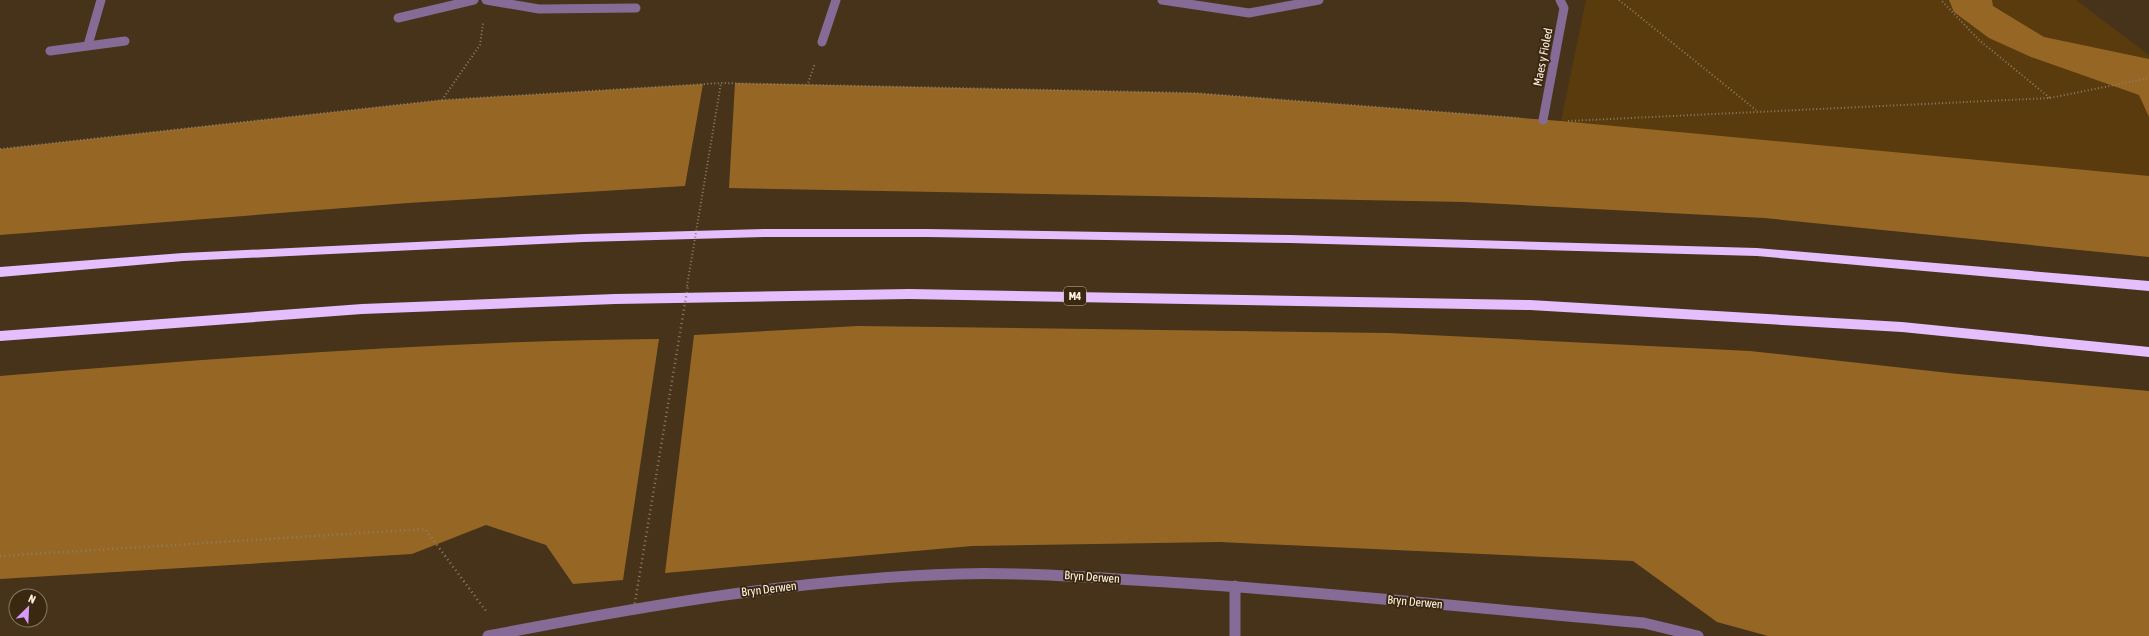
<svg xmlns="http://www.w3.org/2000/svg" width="2149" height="636" viewBox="0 0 2149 636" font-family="'Asap Condensed',sans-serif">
<rect width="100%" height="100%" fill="#46331a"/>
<path fill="#5a3b0d" d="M1586,0h490l73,55v131l-588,-65z"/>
<path fill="#966724" d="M1949,0h43l1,6 51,31 105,22v58l-10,-22 -108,-38 -42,-19 -35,-26z
M735,83l461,10 365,28 588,55v81l-385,-39 -300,-16 -735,-14z
M703,84l-18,102 -277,17 -408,32v-86l442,-49z
M858,326l531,7 361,18 208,23 191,17v245h-381l-51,-14 -84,-61 -413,-19 -248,4 -307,27 29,-238z
M659,339l-36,241 -50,4 -27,-39 -60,-20 -74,29 -412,25v-203c219,-18 439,-35 659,-37z"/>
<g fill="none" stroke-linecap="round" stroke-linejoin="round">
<path stroke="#8e7e69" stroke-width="2" stroke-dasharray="1 2.5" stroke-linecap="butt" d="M1619,0l137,110
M807,86l8,-23
M2050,98l99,-20
M442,100l38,-55 3,-22
M1568,121l482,-23 -71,-58 -38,-40
M0,149l442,-49 279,-17 475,10 323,25"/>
<path stroke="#8e7e69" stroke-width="2.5" stroke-dasharray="1 3.5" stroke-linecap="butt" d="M0,556l425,-27 61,82"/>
<path stroke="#856b96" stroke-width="9" d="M486,0l53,9 97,-1"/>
<path stroke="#856b96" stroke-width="9" d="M1162,0l87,13 70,-13
M398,18l76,-18
M822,42l14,-42
M88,45l13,-45
M50,51l75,-10
M1543,120l21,-112 -4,-8"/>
<path stroke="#856b96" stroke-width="11" d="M1235,586v50
M488,636c155,-30 310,-57 469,-62 70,-2 140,4 210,8 159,10 318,27 477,41l54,13"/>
<path fill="#e5befe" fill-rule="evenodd" d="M765,229h163l362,6 467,13 392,33v10l-392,-35 -467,-13 -362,-6h-163l-181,5 -401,19 -183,16v-10l183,-14 401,-19z
M909,289l621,11 372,22 247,25v10l-247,-25 -372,-22 -621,-11 -294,5 -253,10 -362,27v-10l362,-27 253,-10z"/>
<path stroke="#8e7e69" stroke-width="2" stroke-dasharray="1 2.5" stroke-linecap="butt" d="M687,286l34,-203"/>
<path stroke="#8e7e69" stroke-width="2.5" stroke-dasharray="1 3.5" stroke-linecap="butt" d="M634,608l54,-323"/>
</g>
<g text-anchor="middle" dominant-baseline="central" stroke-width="4" stroke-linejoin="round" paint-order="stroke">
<rect fill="#3b2810" stroke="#c4b6a4" stroke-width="1" x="1064" y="287" width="22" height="18" rx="3"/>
<g font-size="11" font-weight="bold" fill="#fff3e4">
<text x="1075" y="296">M4</text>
</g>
<g font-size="12" fill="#fff3e4" stroke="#3b2810">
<text transform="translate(1543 57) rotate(-79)">Maes y Fioled</text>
<text transform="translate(1092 577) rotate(4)">Bryn Derwen</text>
<text transform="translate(769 589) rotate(-7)">Bryn Derwen</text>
<text transform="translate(1415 602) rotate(5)">Bryn Derwen</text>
</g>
</g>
<g transform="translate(28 608) rotate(24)"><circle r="19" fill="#3b2810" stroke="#897965"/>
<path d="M0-3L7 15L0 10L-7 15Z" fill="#d69bfa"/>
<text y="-6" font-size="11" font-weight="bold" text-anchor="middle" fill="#fff3e4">N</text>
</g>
</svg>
